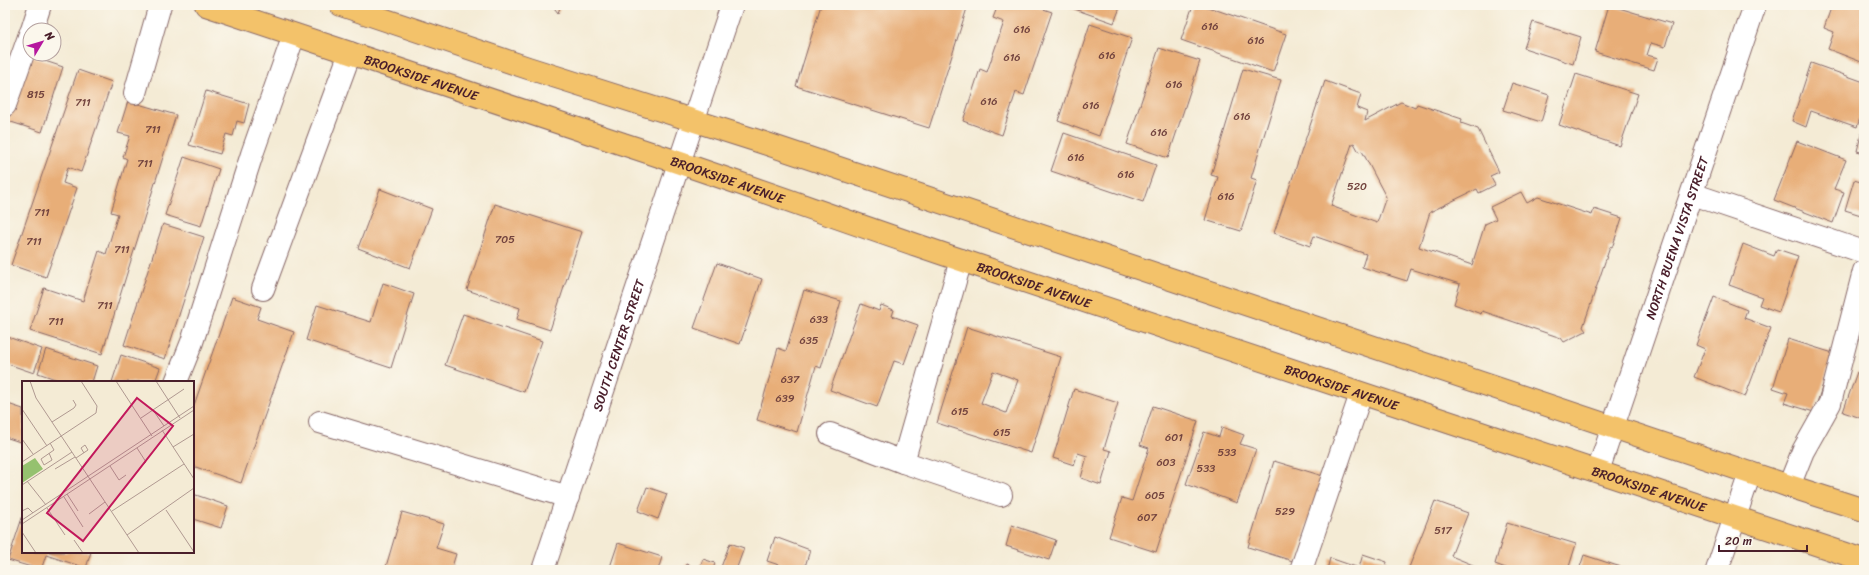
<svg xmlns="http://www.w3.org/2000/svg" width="1869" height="575" viewBox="0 0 1869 575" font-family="Sriracha,sans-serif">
<rect width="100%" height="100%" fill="#fbf7ec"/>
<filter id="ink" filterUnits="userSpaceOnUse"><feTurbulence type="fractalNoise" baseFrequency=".025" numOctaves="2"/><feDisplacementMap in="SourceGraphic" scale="8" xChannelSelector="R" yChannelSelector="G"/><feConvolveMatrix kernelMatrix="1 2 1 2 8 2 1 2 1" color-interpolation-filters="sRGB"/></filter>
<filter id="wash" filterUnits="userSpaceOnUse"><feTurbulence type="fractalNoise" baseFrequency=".012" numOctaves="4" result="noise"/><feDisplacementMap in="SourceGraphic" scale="16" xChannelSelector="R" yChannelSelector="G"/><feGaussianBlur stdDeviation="0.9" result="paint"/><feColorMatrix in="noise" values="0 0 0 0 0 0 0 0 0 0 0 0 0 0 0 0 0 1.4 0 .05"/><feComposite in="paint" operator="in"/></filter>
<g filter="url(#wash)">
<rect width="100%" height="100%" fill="#f4ebd5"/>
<g id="blocks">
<path fill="#e8ae78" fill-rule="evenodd" d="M552,5h9l-3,8z
M821,5h147l-39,123 -133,-42z
M998,5h34l20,7 -28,83 -8,-3 -14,43 -39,-14 17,-52 7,3 17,-50 -11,-4z
M1063,5h58l-7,18z
M1193,5h9l84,29 -13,38 -92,-32z
M1609,5l63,19 -7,23 -14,-4 -4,12 11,3 -4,12 -59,-18z
M1832,5h32v58l-36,-14 6,-17 -10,-4z
M1533,22l48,15 -8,27 -49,-16z
M1090,24l42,14 -33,98 -41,-15z
M1159,48l41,13 -32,97 -41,-14z
M30,56l33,11 -21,65 -34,-11z
M1811,63l53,19v25l-7,20 -46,-16 -5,16 -14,-6z
M1243,69l38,11 -30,98 6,2 -16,51 -36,-11 13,-43 -7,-2z
M78,70l34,12 -31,90 -13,-5 -5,16 14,5 -31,89 -35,-12z
M1576,74l62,20 -18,52 -61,-21z
M1325,81l36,13 -4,14 10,4 -2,9 36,-19 14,6 2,-4 45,15 -1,4 17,6 21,43 -9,4 5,9 -16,8 -2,-4 -47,23 -11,35 53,18 13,-41 11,-5 -6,-12 31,-15 6,11 11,-6 54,18 2,-6 28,9 -10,30 -2,-1 -27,80 3,4 -22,11 -3,-4 -79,-27 -1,3 -27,-10 6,-20 -49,-15 -4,12 -45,-14 4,-13 -52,-18 -4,10 -36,-13zM1354,143l5,9 3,-1 24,46 -9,26 -46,-17 21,-62z
M1512,83l37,12 -8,27 -38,-12z
M206,91l43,13 -5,19 -7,-2 -4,15 -7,-2 -6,20 -31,-9z
M128,101l48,14 -74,239 -72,-23 14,-43 39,13 16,-50 7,3 12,-40 -7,-2 16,-53 -4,-2 7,-21 -12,-3z
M1862,131h2v22l-7,-2z
M1064,133l92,32 -13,37 -92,-31z
M1797,141l49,19 -12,29 10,3 -11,31 -59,-23z
M184,157l35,12 -18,57 -36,-11z
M1854,180l10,3v33l-19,-6z
M380,189l52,20 -22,59 -52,-20z
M495,204l87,28 -32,98 -33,-11 3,-11 -53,-18z
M163,224l41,13 -39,122 -41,-14z
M1743,244l31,12 3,-7 21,7 -19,56 -20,-7 3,-8 -33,-12z
M717,263l45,16 -22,65 -46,-16z
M383,283l31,11 -23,74 -85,-28 11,-35 54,17z
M804,290l37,11 -20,67 -5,-2 -19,66 -40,-12 21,-72 8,3z
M232,297l29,10 -4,12 37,13 -53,151 -48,-17v-58z
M1714,297l33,13 -3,8 27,10 -26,69 -51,-20 11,-28 -9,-4z
M861,304l18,7 2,-6 13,5 -2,6 26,9 -14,39 -10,-3 -17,46 -47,-17z
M463,314l79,27 -18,51 -79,-27z
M967,327l94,30 -30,96 -94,-30zM993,371l25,9 -12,33 -25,-10z
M5,336l37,13 -8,24 -29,-10z
M1788,339l45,14 -19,59 -30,-9 4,-10 -15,-5z
M46,349l51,17 -5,16h-28l-26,-9z
M121,355l39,13 -5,14h-43z
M1857,372l7,3v44l-21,-7z
M1074,389l44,14 -14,46 7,2 -10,34 -20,-7 6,-22 -9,-3 -4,12 -21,-7z
M5,403l18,6v34l-18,-6z
M1153,406l45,15 -42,131 -47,-15 13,-39 10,3 17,-53 -9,-3z
M1222,427l22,8 -4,9 16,5 -19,54 -51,-19 18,-52 15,5z
M1274,461l49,15 -27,86 -48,-15z
M647,487l20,7 -9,25 -20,-8z
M193,494l35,12 -7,22 -28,-9z
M1435,501l33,12 -17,43 22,9 -2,5h-63z
M402,512l42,12 -8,24 20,6 -5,16h-66z
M23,515v37h68l-5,16 -40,-13 -5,15 -33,-10z
M1507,523l69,21 -8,26h-57l-16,-6z
M1012,525l44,15 -7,20 -43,-14z
M775,537l35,13 -6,20h-10l-27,-9z
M618,543l44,14 -4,13h-49z
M730,543l14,5 -8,22 -15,-3z
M1363,554l24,8 -2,8h-58l3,-12 29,10z
M1584,555l46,15h-51z
M703,559l12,4 -2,7h-29l2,-6 13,5z"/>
</g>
</g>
<g filter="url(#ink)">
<use href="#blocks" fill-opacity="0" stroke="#866666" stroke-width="1"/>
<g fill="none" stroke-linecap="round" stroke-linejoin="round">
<defs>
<g id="minor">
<path d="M32,30l8,-25"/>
<path d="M135,93l25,-88"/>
<path d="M5,105l25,-71"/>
<path d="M1692,194l172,58"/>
<path d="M961,260l-58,202 98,33"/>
<path d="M263,289l87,-236"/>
<path d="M176,382l16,-40 60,-188 42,-119"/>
<path d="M320,422l248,75"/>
<path d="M830,434l73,28"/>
<path id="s1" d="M1598,471l157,-466"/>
<path d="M1789,486l14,-35 27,-48 34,-132"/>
<path id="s2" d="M543,570l189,-565"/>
<path d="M1301,570l60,-176"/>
<path d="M1717,570l33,-97"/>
</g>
<g id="major">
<path id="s3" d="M206,5c139,47 278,93 417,139 114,37 227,79 341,117 300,101 600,199 900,299"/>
<path d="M341,5l187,63 227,72 1034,346 75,24"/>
</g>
</defs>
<use href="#minor" stroke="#866666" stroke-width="24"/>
<use href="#major" stroke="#866666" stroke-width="24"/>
<use href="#minor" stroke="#fff" stroke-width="22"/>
<use href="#major" stroke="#f3c26a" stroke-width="22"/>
</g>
</g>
<g text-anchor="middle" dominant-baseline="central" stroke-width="3" stroke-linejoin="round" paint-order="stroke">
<g font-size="11" fill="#72433e">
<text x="1210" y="26">616</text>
<text x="1022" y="29">616</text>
<text x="1256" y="40">616</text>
<text x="1107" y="55">616</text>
<text x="1012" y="57">616</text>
<text x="1174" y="84">616</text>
<text x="36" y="94">815</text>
<text x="989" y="101">616</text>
<text x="83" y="102">711</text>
<text x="1091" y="105">616</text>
<text x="1242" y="116">616</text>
<text x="153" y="129">711</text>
<text x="1159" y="132">616</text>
<text x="1076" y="157">616</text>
<text x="145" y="163">711</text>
<text x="1126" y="174">616</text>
<text x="1357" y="186">520</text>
<text x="1226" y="196">616</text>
<text x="42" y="212">711</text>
<text x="505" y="239">705</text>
<text x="34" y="241">711</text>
<text x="122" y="249">711</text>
<text x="105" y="305">711</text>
<text x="819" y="319">633</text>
<text x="56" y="321">711</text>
<text x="809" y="340">635</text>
<text x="790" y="379">637</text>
<text x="785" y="398">639</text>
<text x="960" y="411">615</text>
<text x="1002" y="432">615</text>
<text x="1174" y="437">601</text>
<text x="1227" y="452">533</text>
<text x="1166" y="462">603</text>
<text x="1206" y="468">533</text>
<text x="1155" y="495">605</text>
<text x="1285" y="511">529</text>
<text x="1147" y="517">607</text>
<text x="1443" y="530">517</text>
</g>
<g font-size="13" fill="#4a1f2b" stroke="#fbf7ec">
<text stroke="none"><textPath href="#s3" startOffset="227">BROOKSIDE AVENUE</textPath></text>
<text stroke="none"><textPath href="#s3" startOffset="550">BROOKSIDE AVENUE</textPath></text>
<text stroke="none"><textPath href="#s1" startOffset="246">NORTH BUENA VISTA STREET</textPath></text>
<text stroke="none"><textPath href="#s3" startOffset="874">BROOKSIDE AVENUE</textPath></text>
<text stroke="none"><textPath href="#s2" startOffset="237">SOUTH CENTER STREET</textPath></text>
<text stroke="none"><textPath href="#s3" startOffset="1198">BROOKSIDE AVENUE</textPath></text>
<text stroke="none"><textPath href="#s3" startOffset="1522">BROOKSIDE AVENUE</textPath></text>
</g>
</g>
<g transform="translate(22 381)">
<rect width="172" height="172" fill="#f4ebd5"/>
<path d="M13,77l8,11 -21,14v-17z" fill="#95c16f"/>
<path fill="none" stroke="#b09991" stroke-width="1" d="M8,0l6,17 103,155M94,0l36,55M134,0l24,37M0,28l25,37M131,29l11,16M119,37l43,-29M30,41l22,-14 2,-3 -3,-5M140,49l32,49M0,58l11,15M151,66l21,-13M115,67l9,14 -3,3M27,72l3,7 -8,5 -3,-6 13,-9 -4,-7M54,77l12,-8 -3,-5 -4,3 3,5M0,81l74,-49 1,-7 -16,-25M88,85l9,14 7,-5M33,88l20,-12M5,100l19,24M0,104l50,-33M45,113l11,17M42,116l19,30M25,127l18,27M144,129l28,42M0,130l6,-3 5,5M90,130l72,-47M67,133l16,-12M0,139l172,-114M0,143l172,-114M0,151l14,21M105,154l67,-47M52,159l9,13"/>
<path fill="#c2185b" fill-opacity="0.15" stroke="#c2185b" stroke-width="2" d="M115,17l36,28 -90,115 -36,-28z"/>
<rect width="172" height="172" fill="none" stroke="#4a1f2b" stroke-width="2"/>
</g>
<rect width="1869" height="575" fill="none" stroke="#fbf7ec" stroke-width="20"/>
<g transform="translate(42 42) rotate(52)"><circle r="19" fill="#fbf7ec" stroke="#b4a19f"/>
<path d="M0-3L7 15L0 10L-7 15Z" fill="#b5179e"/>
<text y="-6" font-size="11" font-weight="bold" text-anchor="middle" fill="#4a1f2b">N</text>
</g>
<path d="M1719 545v6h88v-6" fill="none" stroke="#4a1f2b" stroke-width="2"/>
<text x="1725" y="545" font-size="12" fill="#4a1f2b" stroke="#fbf7ec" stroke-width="3" paint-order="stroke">20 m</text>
</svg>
